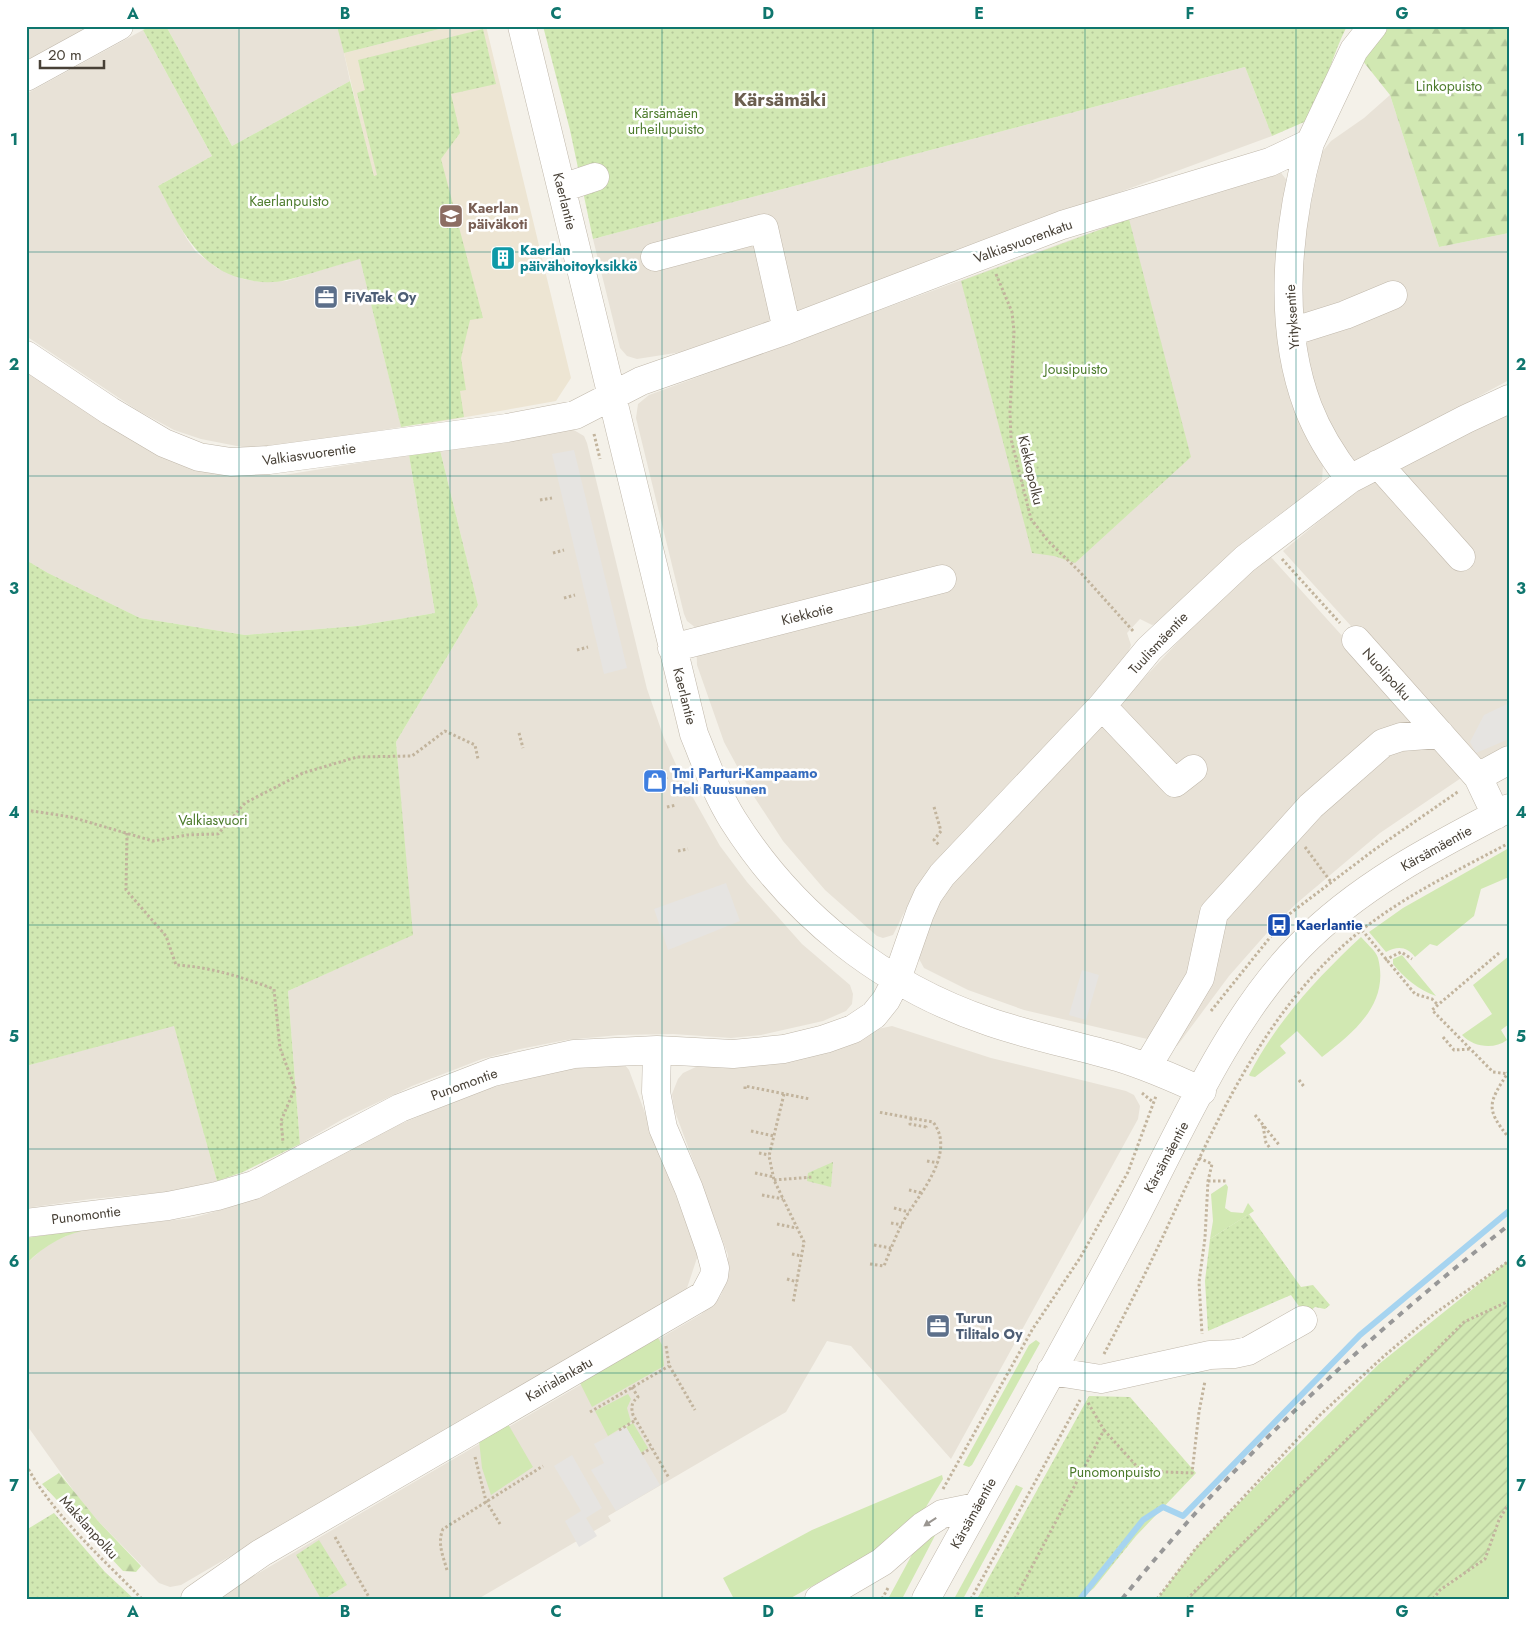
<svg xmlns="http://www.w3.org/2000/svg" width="1535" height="1625" viewBox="0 0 1535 1625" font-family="Jost,sans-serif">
<defs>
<pattern id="forest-firs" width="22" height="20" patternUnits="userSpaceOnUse" patternTransform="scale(1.25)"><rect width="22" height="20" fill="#d1e8b2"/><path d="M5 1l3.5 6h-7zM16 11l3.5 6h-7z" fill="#b5c89a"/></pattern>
<pattern id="park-dots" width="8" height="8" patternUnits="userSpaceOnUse" patternTransform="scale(1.25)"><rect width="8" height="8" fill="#d1e8b2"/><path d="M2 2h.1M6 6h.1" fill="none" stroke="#b5c89a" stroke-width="1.8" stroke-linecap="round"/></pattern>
<pattern id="garden-furrows" width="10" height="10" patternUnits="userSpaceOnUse" patternTransform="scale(1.25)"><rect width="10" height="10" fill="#d1e8b2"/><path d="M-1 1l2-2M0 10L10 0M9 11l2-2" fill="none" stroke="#b5c89a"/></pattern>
</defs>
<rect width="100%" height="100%" fill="#f4f1e9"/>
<path fill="#e8e2d7" d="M26,26h64l-64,35z
M166,26h285l-107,27 6,28 -118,65z
M143,30l69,126 -54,30 29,53 9,13 21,16 26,11 18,3 25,-1 74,-23 41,169 -130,21 -29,-1 -41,-8 -27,-9 -37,-20 -111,-74v-242z
M1245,67l27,69 -584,215 -51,8 -10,-3 -7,-8 -27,-109z
M1390,95l49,152 70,-14v147l-146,79 -9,2 -8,-2 -37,-82 -12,-107 25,-118 9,-11 33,-23z
M1263,169l16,1 9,12 26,264 9,20 -1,14 -6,7 -56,42 -99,93 -9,3 -12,-6 -13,14 4,12 -5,14 -188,200 -23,32 -22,44 -10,3 -6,-2 -52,-46 -42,-49 -32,-49 -27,-50 -27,-77 -1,-37 -9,-7 -3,-7 -48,-196 2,-14 11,-9z
M26,370l117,77 15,7 68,20 58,1 125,-20 26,158 -78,13 -112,9 -105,-17 -92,-45 -22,-13z
M1509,409v342l-30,16 -196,-216 68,-56z
M572,429l12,7 3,7 60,246 17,49 18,40 38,68 27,36 55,62 48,41 3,9 -1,10 -6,7 -23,10 -62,14 -30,3 -58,-4 -54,1 -53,5 -46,9 -38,10 -70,27 -69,33 -43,25 -12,-153 124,-56 -16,-193 82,-137 -38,-155z
M1269,555l198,219 -87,59 -83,70 -24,23 -44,50 -52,70 -153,-36 -56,-20 -44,-22 -6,-11 20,-56 22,-27 248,-264z
M174,1025l43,156 -41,10 -85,8 -65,9v-142z
M892,1026l99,32 135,33 8,4 6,11 -2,13 -187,340 -100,-113 -24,-5 -41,71 -178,104 3,5 -133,78h-264l486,-284 16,-13 5,-7 7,-19v-21l-54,-146 -2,-15 6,-15 5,-6 15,-7z
M601,1065h24l4,5 69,185 -12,36 -505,294 -11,2 -11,-4 -61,-62 -20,-24 -52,-73v-160l21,-19 30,-14 115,-13 32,-9 36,-13 133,-69 93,-38 77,-19z"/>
<path fill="#ede5d3" d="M451,26h35l85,352 -15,23 -135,24 -48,-249 -29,-123z"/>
<path fill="#d1e8b2" d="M1509,848v29l-28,12 -7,27 -37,30 -7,-2 -15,13c-8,-11 -18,-11 -29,-5l-17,-20 34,-24z
M1361,937c5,6 15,14 17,21 12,46 -25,75 -56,99l-25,-26 -17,15 6,7 -31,24 -5,-1 -1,-1c28,-54 68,-97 112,-138z
M1402,955l34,41c-17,-6 -32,-18 -43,-32v-5z
M1509,956v68l-8,6 6,10c-13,10 -34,7 -45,-5l30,-21 -19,-29z
M1226,1184l2,3 -3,21 6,4 12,1 5,-10 6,8 -44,28 3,-18 -2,-27z
M94,1228c-27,5 -49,16 -68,36v-26z
M1509,1260v41l-45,21 -277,277h-30l39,-51 29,-31 154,-153z
M657,1336l5,9 2,21 -72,41 -13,-26z
M1036,1340l4,3 -68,122 -3,2 -6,-2 66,-120z
M628,1394l3,5 -4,9 4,14 -23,14 -13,-25z
M633,1423l15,25 -7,5 -15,-26z
M508,1424l25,43 -42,28 -9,-27 -3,-28z
M942,1475l1,4 -31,51 -37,21 -86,48h-55l-11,-21 89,-48z
M1016,1485l7,3 -60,111h-9z
M1509,1503v96h-76l7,-9 45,-31 14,-39z
M940,1526l-38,73h-14l34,-63z"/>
<path fill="url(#forest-firs)" d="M1373,26h136v207l-70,14 -49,-152 -36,-45z
M59,1473l39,48 43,45 -5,6 -13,-1 -81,-87z"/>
<path fill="url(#park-dots)" d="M151,26h15l66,120 118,-65 24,95 3,-1 -20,-82 8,-3 -7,-30 125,-31 13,55 -45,10 9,39 -19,26 42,159 -13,2 -9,38 5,32 -6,1 4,26 -63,10 -41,-168c-24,6 -48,15 -73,21 -12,3 -26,3 -38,0 -51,-9 -69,-53 -91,-94l54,-30 -69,-126z
M337,26h114l-107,27z
M543,26h804c-15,30 -23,62 -36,93l-39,17 -27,-69 -652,172 -23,-109z
M1129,219l62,238 -116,106 -21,-7 -22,-3 -71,-272z
M440,450l38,155 -82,137 17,193 -125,56 12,153 -57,28 -26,9 -43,-155 -148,40v-506l22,13 92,45 105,17 112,-9 78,-13 -26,-158z
M833,1162l-2,25 -24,-6 1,-8z
M1249,1214l52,73 12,-2 17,20 -5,4 -10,-2 -10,8 -14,-20 -83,36 -3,-50 5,-42z
M1089,1396l41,1 66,76 -60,63 -42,52 -13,11h-104z
M54,1513l51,59 29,27h-108v-69z
M319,1540l28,45 -23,14h-3l-25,-44z"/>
<path fill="url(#garden-furrows)" d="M1509,1301v202l-10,17 -14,39 -45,31 -7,9h-246l277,-277z"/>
<path fill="#e6e4e1" d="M574,450l53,218 -23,6 -52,-220z
M1509,703v36l-33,14 -6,-11 14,-27z
M726,883l14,38 -72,29 -14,-41z
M1082,970l17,5 -13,45 -17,-5z
M626,1427l34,58 -44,26 -25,-41 13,-7 -10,-19z
M572,1455l30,53 -16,10 11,18 -18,11 -14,-26 16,-10 -27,-45z"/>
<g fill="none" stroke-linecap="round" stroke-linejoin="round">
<path stroke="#a6d4f0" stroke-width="6" d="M1080,1599l63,-79 20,-13 20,9 177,-181 149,-124"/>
<defs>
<path id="minor" d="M522,26l172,708c12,29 22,59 39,86 60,95 150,166 257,202 41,14 85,23 127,35 29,9 57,21 85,34
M26,77l93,-51
M1310,143c-23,83 -33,182 -2,264 10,26 25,50 42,72
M562,188l33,-11
M655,257l109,-29 23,102
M1291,332l54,-17 48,-20
M26,355l84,56 54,32 35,14 32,5 38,-2 238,-32 68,-13 66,-34 146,-51 275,-105 208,-63 40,-19 44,-93 19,-24
M1378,464l83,93
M1356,640l122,137 18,38
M672,648l270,-69
M1102,706l73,77 18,-14
M1478,777l31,-17
M1147,1067l53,-89 14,-65 97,-107 72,-63 18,-6 39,-3
M26,1223l142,-17 49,-10 37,-11 146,-77 93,-36 81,-18 83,-4 76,4 51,-5 41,-10 28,-10 21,-14 12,-15 11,-21 23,-66 8,-18 14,-20 160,-169 47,-57 96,-90 105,-80 116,-60 43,-20
M1051,1371l50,8 109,-24 24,-1 14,-3 55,-31
M195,1599l66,-46 443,-258 10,-19 1,-8 -5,-19 -21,-60 -26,-61 -7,-36 1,-42
M819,1599l63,-37 41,-36 19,-12 34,-7
M926,1599c68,-124 138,-247 204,-372 48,-91 97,-207 169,-280 59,-61 135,-100 210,-139"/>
</defs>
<use href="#minor" stroke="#c0b8ab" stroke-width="29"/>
<path stroke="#c2b49d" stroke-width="3" stroke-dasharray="2.5 2.5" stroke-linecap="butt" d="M996,274l16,38 2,20 -4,80 1,27 20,80 17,22 32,31 54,60
M594,434l6,25
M540,500l12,-2
M553,553l11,-3
M1282,559l58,64
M564,598l11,-3
M577,650l11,-3
M519,733l4,15
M660,779l9,-2
M667,807l9,-2
M934,807l7,24 -7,9 5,5
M26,810l45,7 82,24 34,-6 31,-1 27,-31 58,-30 54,-16 55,-1 33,-25 30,14 3,14
M127,833l-1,57 40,46 10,29c35,2 65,12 98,24l6,59 15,40 -14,33 2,21
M1305,847l26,35
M678,851l10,-2
M1362,930l53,64 17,5 6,6
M1499,953l-67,57 61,62 16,2
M1385,960l16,-8 11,7
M1211,1011l77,-96 86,-65 85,-59
M1443,1037l11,13 17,-1
M1509,1071c-21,33 -24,37 0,67
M1299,1080l6,8
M745,1089v-3l65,13
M1142,1093l11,9
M784,1094l-15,62 5,24 30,62 -11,61
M1255,1115l25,31
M911,1118l-1,6 16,3 -1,2
M1263,1126l3,17 4,5
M751,1131l23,5
M759,1153l10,2
M1199,1158l13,6 -4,17 -3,57 -6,44 3,52
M927,1161l11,2
M755,1173l19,4
M774,1180l39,-3
M1208,1181h19
M909,1190l13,3
M762,1195l21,4
M894,1208l15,4
M891,1223l11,2
M777,1224l19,4
M874,1245l17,3
M792,1254l9,2
M870,1264l14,2c6,-15 12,-31 20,-46 15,-26 53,-67 29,-98l-55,-10
M787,1279l10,3
M666,1346l3,19 26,45
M1104,1354c23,-44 46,-89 67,-135 46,-99 91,-201 174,-275 48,-43 108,-71 164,-101
M632,1387l6,10c-7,6 -7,10 -5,18l36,63
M590,1412l79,-46
M619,1430l17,-10
M1104,1430l37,41 51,2 7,-61 6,-31
M642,1454l9,-6
M475,1457l11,44 14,23
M26,1465c28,51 76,93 116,134
M943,1489l89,-159 48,-72 48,-86 28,-76
M335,1537l35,62
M447,1570c-4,-14 -10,-27 -4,-41l100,-63
M882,1599l7,-13
M971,1599l109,-199
M1015,1599l89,-169 -17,-29
M1157,1599l39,-51 124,-133 64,-59 50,-42 75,-53
M1187,1599l277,-277 45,-21
M1433,1599l7,-9 45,-31 14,-39 10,-17"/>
<use href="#minor" stroke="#fff" stroke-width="28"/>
<path stroke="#989898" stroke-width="4" stroke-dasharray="6 6" stroke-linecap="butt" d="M1122,1599c113,-140 245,-263 387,-374"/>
</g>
<defs><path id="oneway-solid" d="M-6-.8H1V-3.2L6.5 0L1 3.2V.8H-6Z" transform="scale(1.25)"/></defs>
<use fill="#9a9691" href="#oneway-solid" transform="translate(930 1522) rotate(147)"/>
<path fill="none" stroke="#0f766e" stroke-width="1" stroke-opacity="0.55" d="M239,26v1573M450,26v1573M662,26v1573M873,26v1573M1085,26v1573M1296,26v1573M26,252h1483M26,476h1483M26,700h1483M26,925h1483M26,1149h1483M26,1373h1483"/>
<defs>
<symbol id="school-square" viewBox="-11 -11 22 22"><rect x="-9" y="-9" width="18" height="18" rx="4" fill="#8d6e63" stroke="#fff"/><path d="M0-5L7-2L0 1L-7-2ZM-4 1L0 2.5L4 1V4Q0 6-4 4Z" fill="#fff"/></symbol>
<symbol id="building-square" viewBox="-11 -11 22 22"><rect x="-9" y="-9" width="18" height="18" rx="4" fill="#0f9aa8" stroke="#fff"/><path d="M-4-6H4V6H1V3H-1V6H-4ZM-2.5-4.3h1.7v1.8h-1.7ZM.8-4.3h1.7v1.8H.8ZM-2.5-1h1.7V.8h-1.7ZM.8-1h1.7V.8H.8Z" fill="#fff"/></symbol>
<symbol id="office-square" viewBox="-11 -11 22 22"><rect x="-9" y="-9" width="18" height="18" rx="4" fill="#5c6f8a" stroke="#fff"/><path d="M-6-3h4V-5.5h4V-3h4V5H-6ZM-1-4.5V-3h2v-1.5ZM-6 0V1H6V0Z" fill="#fff"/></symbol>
<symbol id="shop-square" viewBox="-11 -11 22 22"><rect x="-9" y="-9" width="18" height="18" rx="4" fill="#3f7fe0" stroke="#fff"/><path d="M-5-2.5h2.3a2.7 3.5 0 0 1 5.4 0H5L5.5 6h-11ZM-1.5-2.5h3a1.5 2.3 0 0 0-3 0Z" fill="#fff"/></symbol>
<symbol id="bus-square" viewBox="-11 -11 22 22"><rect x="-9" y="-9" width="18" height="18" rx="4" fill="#1a4fb4" stroke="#fff"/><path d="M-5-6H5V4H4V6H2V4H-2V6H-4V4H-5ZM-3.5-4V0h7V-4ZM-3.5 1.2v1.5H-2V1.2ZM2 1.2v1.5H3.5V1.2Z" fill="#fff"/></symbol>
</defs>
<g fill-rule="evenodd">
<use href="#school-square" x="437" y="202" width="28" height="28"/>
<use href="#building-square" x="489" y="244" width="28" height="28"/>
<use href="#office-square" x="312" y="283" width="28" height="28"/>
<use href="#shop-square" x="641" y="767" width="28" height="28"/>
<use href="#bus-square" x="1265" y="911" width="28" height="28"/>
<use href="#office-square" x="924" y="1312" width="28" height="28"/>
</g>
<g text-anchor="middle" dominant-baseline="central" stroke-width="5" stroke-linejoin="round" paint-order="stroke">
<g font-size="14" fill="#4b7a2a" stroke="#fff">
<text x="1449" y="86">Linkopuisto</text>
<text x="666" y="113">Kärsämäen<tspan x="666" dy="16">urheilupuisto</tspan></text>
<text x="289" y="201">Kaerlanpuisto</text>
<text x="1076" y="369">Jousipuisto</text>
<text x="213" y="820">Valkiasvuori</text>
<text x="1115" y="1472">Punomonpuisto</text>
</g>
<g font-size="14" fill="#484137" stroke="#fff">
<text transform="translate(565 201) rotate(76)">Kaerlantie</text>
<text transform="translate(1023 241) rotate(-20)">Valkiasvuorenkatu</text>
<text transform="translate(1292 317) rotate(-94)">Yrityksentie</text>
<text transform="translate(309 454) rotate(-8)">Valkiasvuorentie</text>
<text transform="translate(1031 470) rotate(77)">Kiekkopolku</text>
<text transform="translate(807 614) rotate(-14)">Kiekkotie</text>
<text transform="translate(1158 643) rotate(-47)">Tuulismäentie</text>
<text transform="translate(1387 674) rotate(48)">Nuolipolku</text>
<text transform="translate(685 696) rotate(76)">Kaerlantie</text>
<text transform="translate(1436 848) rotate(-29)">Kärsämäentie</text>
<text transform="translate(464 1084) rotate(-20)">Punomontie</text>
<text transform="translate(1166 1157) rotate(-62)">Kärsämäentie</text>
<text transform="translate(86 1215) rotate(-7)">Punomontie</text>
<text transform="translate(559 1379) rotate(-30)">Kairialankatu</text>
<text transform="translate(973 1513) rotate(-61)">Kärsämäentie</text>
<text transform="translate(89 1527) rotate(48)">Makslanpolku</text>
</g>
<g font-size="14" font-weight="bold" fill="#785e54" stroke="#fff" text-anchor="start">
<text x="468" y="208">Kaerlan<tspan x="468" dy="16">päiväkoti</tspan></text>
</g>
<g font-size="14" font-weight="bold" fill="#0d838f" stroke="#fff" text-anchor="start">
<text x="520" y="250">Kaerlan<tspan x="520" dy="16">päivähoitoyksikkö</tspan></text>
</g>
<g font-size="14" font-weight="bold" fill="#4e5e75" stroke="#fff" text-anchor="start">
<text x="344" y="297">FiVaTek Oy</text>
<text x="956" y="1318">Turun<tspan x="956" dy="16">Tilitalo Oy</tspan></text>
</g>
<g font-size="14" font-weight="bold" fill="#366cbe" stroke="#fff" text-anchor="start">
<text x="672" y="773">Tmi Parturi-Kampaamo<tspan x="672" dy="16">Heli Ruusunen</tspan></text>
</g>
<g font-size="14" font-weight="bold" fill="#164399" stroke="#fff" text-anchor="start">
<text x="1296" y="925">Kaerlantie</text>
</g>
<g font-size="19" font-weight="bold" fill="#6b5f4f" stroke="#fff">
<text x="780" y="99">Kärsämäki</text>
</g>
</g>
<rect width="1535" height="1625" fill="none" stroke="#ffffff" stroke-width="55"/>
<path d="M40 60v8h64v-8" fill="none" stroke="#484137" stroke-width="2.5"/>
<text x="48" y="60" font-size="15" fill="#484137" stroke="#ffffff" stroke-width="4" paint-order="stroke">20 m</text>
<rect x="28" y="28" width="1480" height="1570" fill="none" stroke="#0f766e" stroke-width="2"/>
<g font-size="16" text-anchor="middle" font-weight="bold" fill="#0f766e">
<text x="133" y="19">A</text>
<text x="345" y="19">B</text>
<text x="556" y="19">C</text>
<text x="768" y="19">D</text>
<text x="979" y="19">E</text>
<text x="1190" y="19">F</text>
<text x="1402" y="19">G</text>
<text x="14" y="145">1</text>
<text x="1521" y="145">1</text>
<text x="14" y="370">2</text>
<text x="1521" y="370">2</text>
<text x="14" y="594">3</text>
<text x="1521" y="594">3</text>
<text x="14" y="818">4</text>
<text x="1521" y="818">4</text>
<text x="14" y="1042">5</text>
<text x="1521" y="1042">5</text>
<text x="14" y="1267">6</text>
<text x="1521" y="1267">6</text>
<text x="14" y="1491">7</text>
<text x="1521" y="1491">7</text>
<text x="133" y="1617">A</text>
<text x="345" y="1617">B</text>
<text x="556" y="1617">C</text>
<text x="768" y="1617">D</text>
<text x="979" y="1617">E</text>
<text x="1190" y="1617">F</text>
<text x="1402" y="1617">G</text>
</g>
</svg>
